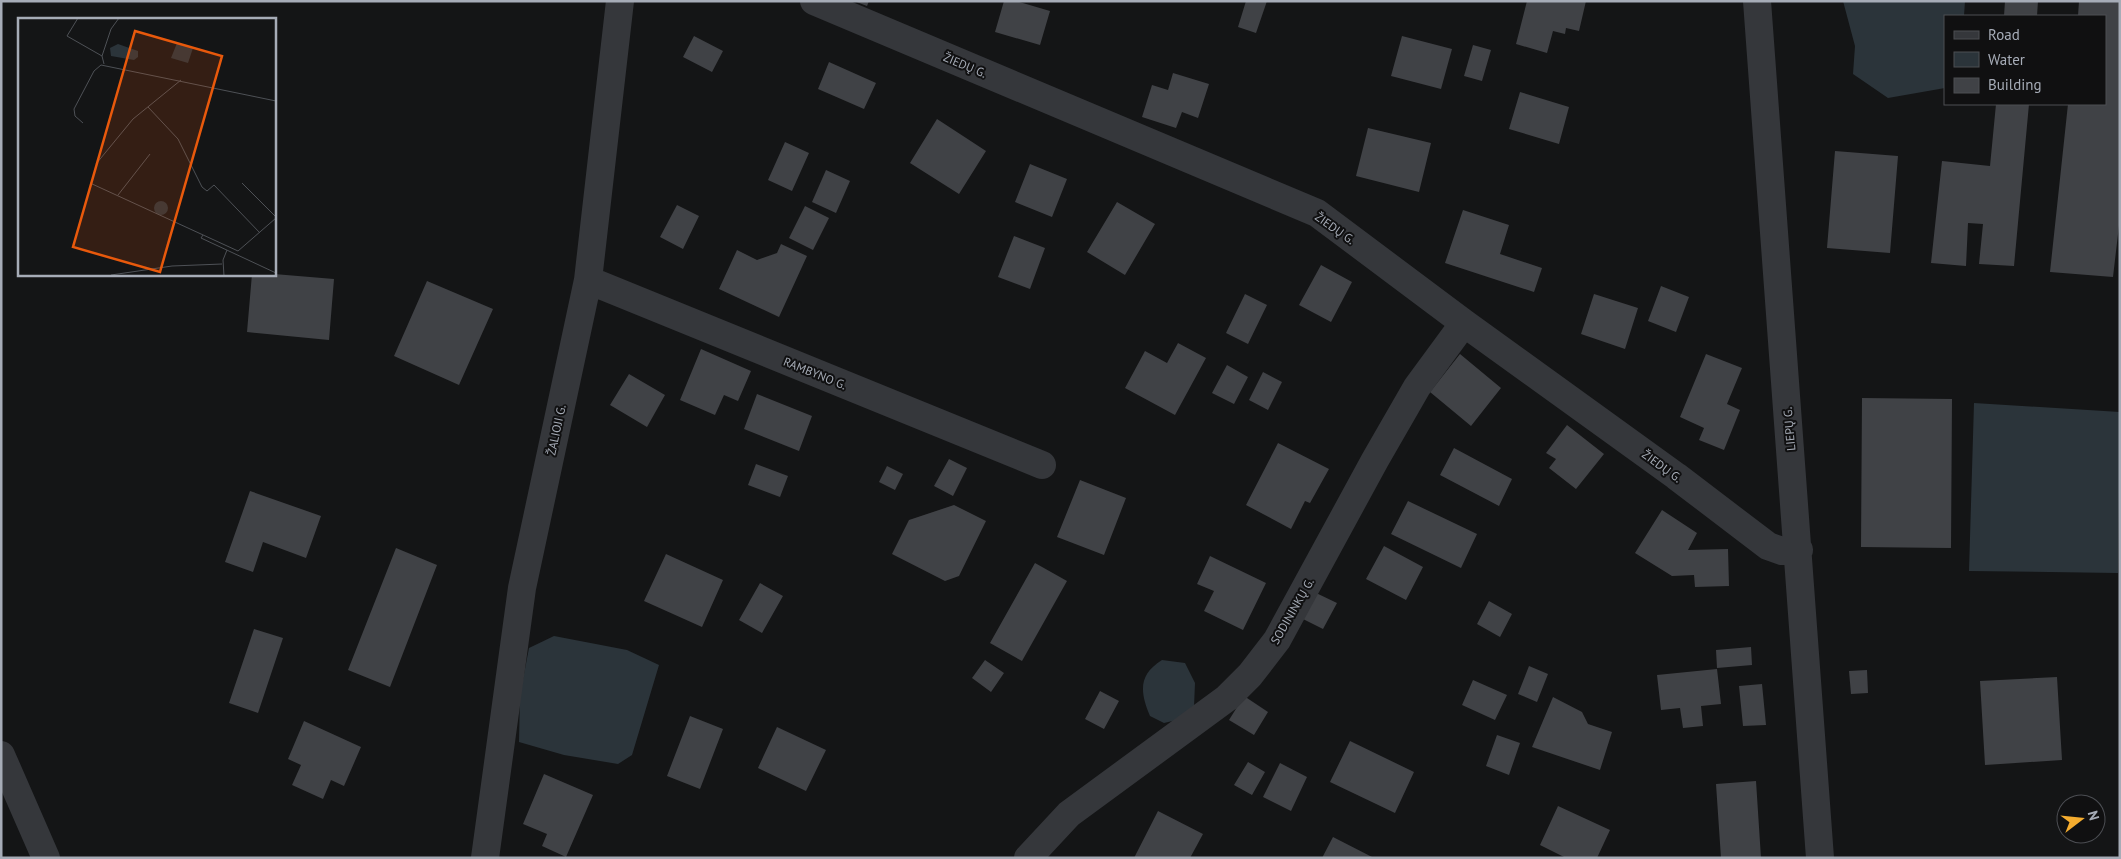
<svg xmlns="http://www.w3.org/2000/svg" width="2121" height="859" viewBox="0 0 2121 859" font-family="'PT Sans',sans-serif">
<rect width="100%" height="100%" fill="#141516"/>
<path fill="#2b343a" d="M1843,1h122l-1,15h-19v72l-57,10 -35,-24 2,-28z
M1974,403l146,9 -2,161 -149,-2z
M554,636l73,14 32,15 -27,90 -14,9 -54,-9 -45,-13 1,-47 9,-47z
M1162,660l23,3 10,20 -1,24 -13,12 -17,4 -14,-7c-10,-24 -12,-41 12,-56z"/>
<path fill="#404246" d="M854,1h15l-2,5z
M1004,1h12l34,10 -10,34 -45,-13z
M1246,1h21l-11,32 -18,-6z
M1527,1h59l-7,30 -13,-3 -1,6 -12,-3 -6,22 -31,-9z
M2005,1h33l-1,15h-33z
M2079,1h41v216l-7,60 -63,-5 18,-168h37v-88h-27z
M694,36l29,15 -11,21 -29,-15z
M1402,36l50,13 -11,40 -50,-13z
M1473,45l18,5 -9,31 -18,-5z
M829,62l47,21 -12,26 -46,-20z
M1173,73l36,11 -11,34 -16,-6 -6,16 -34,-11 10,-32 16,5z
M1520,92l49,15 -10,37 -50,-15z
M1996,104h33l-15,162 -35,-2 4,-40 -15,-1 -2,43 -35,-3 11,-102 48,5z
M937,119l49,32 -27,43 -49,-31z
M1368,128l63,15 -12,49 -63,-16z
M785,142l24,11 -17,38 -24,-11z
M1835,151l63,5 -8,97 -63,-5z
M1030,164l37,15 -15,38 -37,-15z
M826,170l24,11 -14,32 -24,-11z
M1117,202l38,22 -30,51 -38,-23z
M677,205l22,11 -16,33 -23,-12z
M805,206l24,12 -16,32 -24,-12z
M1463,210l46,15 -9,29 42,14 -8,24 -89,-29z
M1014,236l31,12 -15,41 -32,-12z
M781,244l26,12 -28,61 -60,-28 18,-39 20,10 20,-7z
M1321,265l31,17 -21,40 -32,-17z
M252,274h22l60,5 -5,61 -82,-8z
M427,281l66,28 -34,76 -65,-29z
M1661,286l28,11 -13,35 -28,-11z
M1245,294l22,11 -19,39 -22,-11z
M1594,294l44,14 -13,41 -44,-15z
M1178,343l28,15 -31,57 -50,-27 20,-37 22,12z
M701,349l50,22 -13,30 -14,-6 -9,20 -35,-15z
M1460,354l41,34 -30,38 -41,-34z
M1706,354l36,14 -15,36 13,6 -16,40 -25,-10 5,-12 -24,-11z
M1227,365l21,12 -14,27 -22,-11z
M1263,372l19,10 -14,28 -19,-10z
M629,374l36,21 -18,32 -37,-22z
M757,394l55,22 -13,35 -55,-22z
M1862,398l90,1 -1,149 -90,-1z
M1567,425l37,29 -28,35 -27,-21 7,-9 -10,-6z
M1278,443l51,26 -19,34 -5,-2 -14,28 -45,-24z
M1454,448l58,31 -13,27 -59,-31z
M949,459l18,9 -14,28 -19,-10z
M756,464l32,12 -8,21 -32,-12z
M887,466l16,8 -8,16 -16,-8z
M1080,480l46,18 -22,57 -47,-18z
M250,491l71,25 -15,42 -43,-16 -10,30 -28,-10z
M1408,501l69,33 -16,34 -70,-34z
M954,505l32,16 -27,55 -14,5 -53,-27 17,-34z
M1662,510l35,23 -9,17 40,-1 1,37 -34,1 -1,-12 -22,1 -37,-23z
M1384,546l39,21 -17,33 -40,-21z
M396,548l41,17 -47,122 -42,-17z
M666,554l57,26 -21,47 -58,-26z
M1210,556l56,27 -23,47 -39,-19 10,-20 -17,-7z
M1035,563l32,18 -45,80 -32,-18z
M760,583l23,13 -21,37 -23,-13z
M1314,592l23,11 -14,26 -22,-11z
M1489,601l23,13 -12,23 -23,-13z
M254,629l29,9 -25,75 -29,-10z
M1751,647l1,18 -35,3 -1,-18z
M985,660l19,13 -13,19 -19,-14z
M1529,666l19,8 -11,28 -19,-8z
M1717,669l4,35 -20,2 2,20 -20,2 -3,-20 -19,2 -4,-35z
M1867,670l1,23 -17,1 -2,-23z
M2057,677l5,83 -77,5 -5,-84z
M1473,680l34,15 -12,25 -33,-15z
M1762,684l4,41 -23,1 -4,-40z
M1100,691l19,10 -15,28 -19,-10z
M1244,696l24,16 -14,23 -25,-15z
M1553,697l29,15 6,12 24,8 -12,38 -68,-23z
M690,716l33,13 -23,60 -33,-13z
M304,721l57,26 -17,39 -13,-6 -8,19 -31,-14 9,-20 -13,-6z
M777,727l49,23 -20,41 -48,-23z
M1497,735l23,8 -11,32 -23,-9z
M1350,741l64,31 -19,41 -65,-31z
M1248,762l17,10 -13,23 -18,-10z
M1280,763l27,14 -16,34 -28,-14z
M544,774l49,21 -27,62 -24,-11 5,-12 -24,-10z
M1756,781l5,77h-40l-5,-74z
M1558,806l52,24 -13,28h-31l-26,-13z
M1158,811l45,23 -13,24h-56z
M1333,837l41,21h-52z"/>
<g fill="none" stroke-linecap="round" stroke-linejoin="round">
<path stroke="#35373b" stroke-width="28" d="M814,1l503,212 147,110 212,153 92,70 14,5 17,-1
M1757,1l63,857
M588,280l454,185
M1,755l45,103
M485,858l37,-270 66,-308 32,-279
M1028,858l41,-44 158,-116 23,-23 27,-35 98,-180 42,-73 47,-64"/>
</g>
<g text-anchor="middle" dominant-baseline="central" stroke-width="4" stroke-linejoin="round" paint-order="stroke">
<g font-size="12" fill="#a6acb7" stroke="#101011">
<text transform="translate(965 65) rotate(23)">ŽIEDŲ G.</text>
<text transform="translate(1335 228) rotate(35)">ŽIEDŲ G.</text>
<text transform="translate(815 373) rotate(22)">RAMBYNO G.</text>
<text transform="translate(1789 429) rotate(-95)">LIEPŲ G.</text>
<text transform="translate(556 430) rotate(-78)">ŽALIOJI G.</text>
<text transform="translate(1662 466) rotate(36)">ŽIEDŲ G.</text>
<text transform="translate(1292 611) rotate(-60)">SODININKŲ G.</text>
</g>
</g>
<g transform="translate(18 18)">
<rect width="258" height="258" fill="#141516"/>
<path d="M159,25l16,5 -5,15 -17,-5zM100,26l20,7v6l-4,3 -23,-4 -1,-8zM136 190a7 7 0 1 1 14 0a7 7 0 1 1-14 0Z" fill="#2b343a"/>
<path fill="none" stroke="#4e5156" stroke-width="1" d="M60,0l-11,18 35,20M86,46l-2,-8 9,-27 8,-11M130,89l30,32 24,48 5,4 7,-6 46,48M65,105l-8,-7 -1,-7 20,-38 7,-6 175,36M78,146l37,-45 48,-39M72,165l148,68 38,-33M224,165l34,34M100,177l32,-41M185,217l-2,3 75,35M93,257l61,-9 50,-2M206,258l-1,-16 4,-10"/>
<path fill="#e8590c" fill-opacity="0.15" stroke="#e8590c" stroke-width="2.5" d="M117,13l87,25 -62,216 -87,-25z"/>
<rect width="258" height="258" fill="none" stroke="#a6acb7" stroke-width="2.5"/>
</g>
<rect width="2121" height="859" fill="none" stroke="#a6acb7" stroke-width="5"/>
<rect x="1944" y="15" width="162" height="90" fill="#101011" stroke="#4c4e53"/>
<rect x="1954" y="31" width="25" height="8" fill="#35373b" stroke="#4c4e53"/>
<text x="1988" y="40" font-size="15" fill="#a6acb7">Road</text>
<rect x="1954" y="52" width="25" height="15" fill="#2b343a" stroke="#4c4e53"/>
<text x="1988" y="65" font-size="15" fill="#a6acb7">Water</text>
<rect x="1954" y="78" width="25" height="15" fill="#404246" stroke="#4c4e53"/>
<text x="1988" y="90" font-size="15" fill="#a6acb7">Building</text>
<g transform="translate(2081 819) rotate(74)"><circle r="24" fill="#101011" stroke="#4c4e53"/>
<path d="M0-4L9 19L0 12L-9 19Z" fill="#f4ac2f"/>
<text y="-8" font-size="14" font-weight="bold" text-anchor="middle" fill="#a6acb7">N</text>
</g>
</svg>
